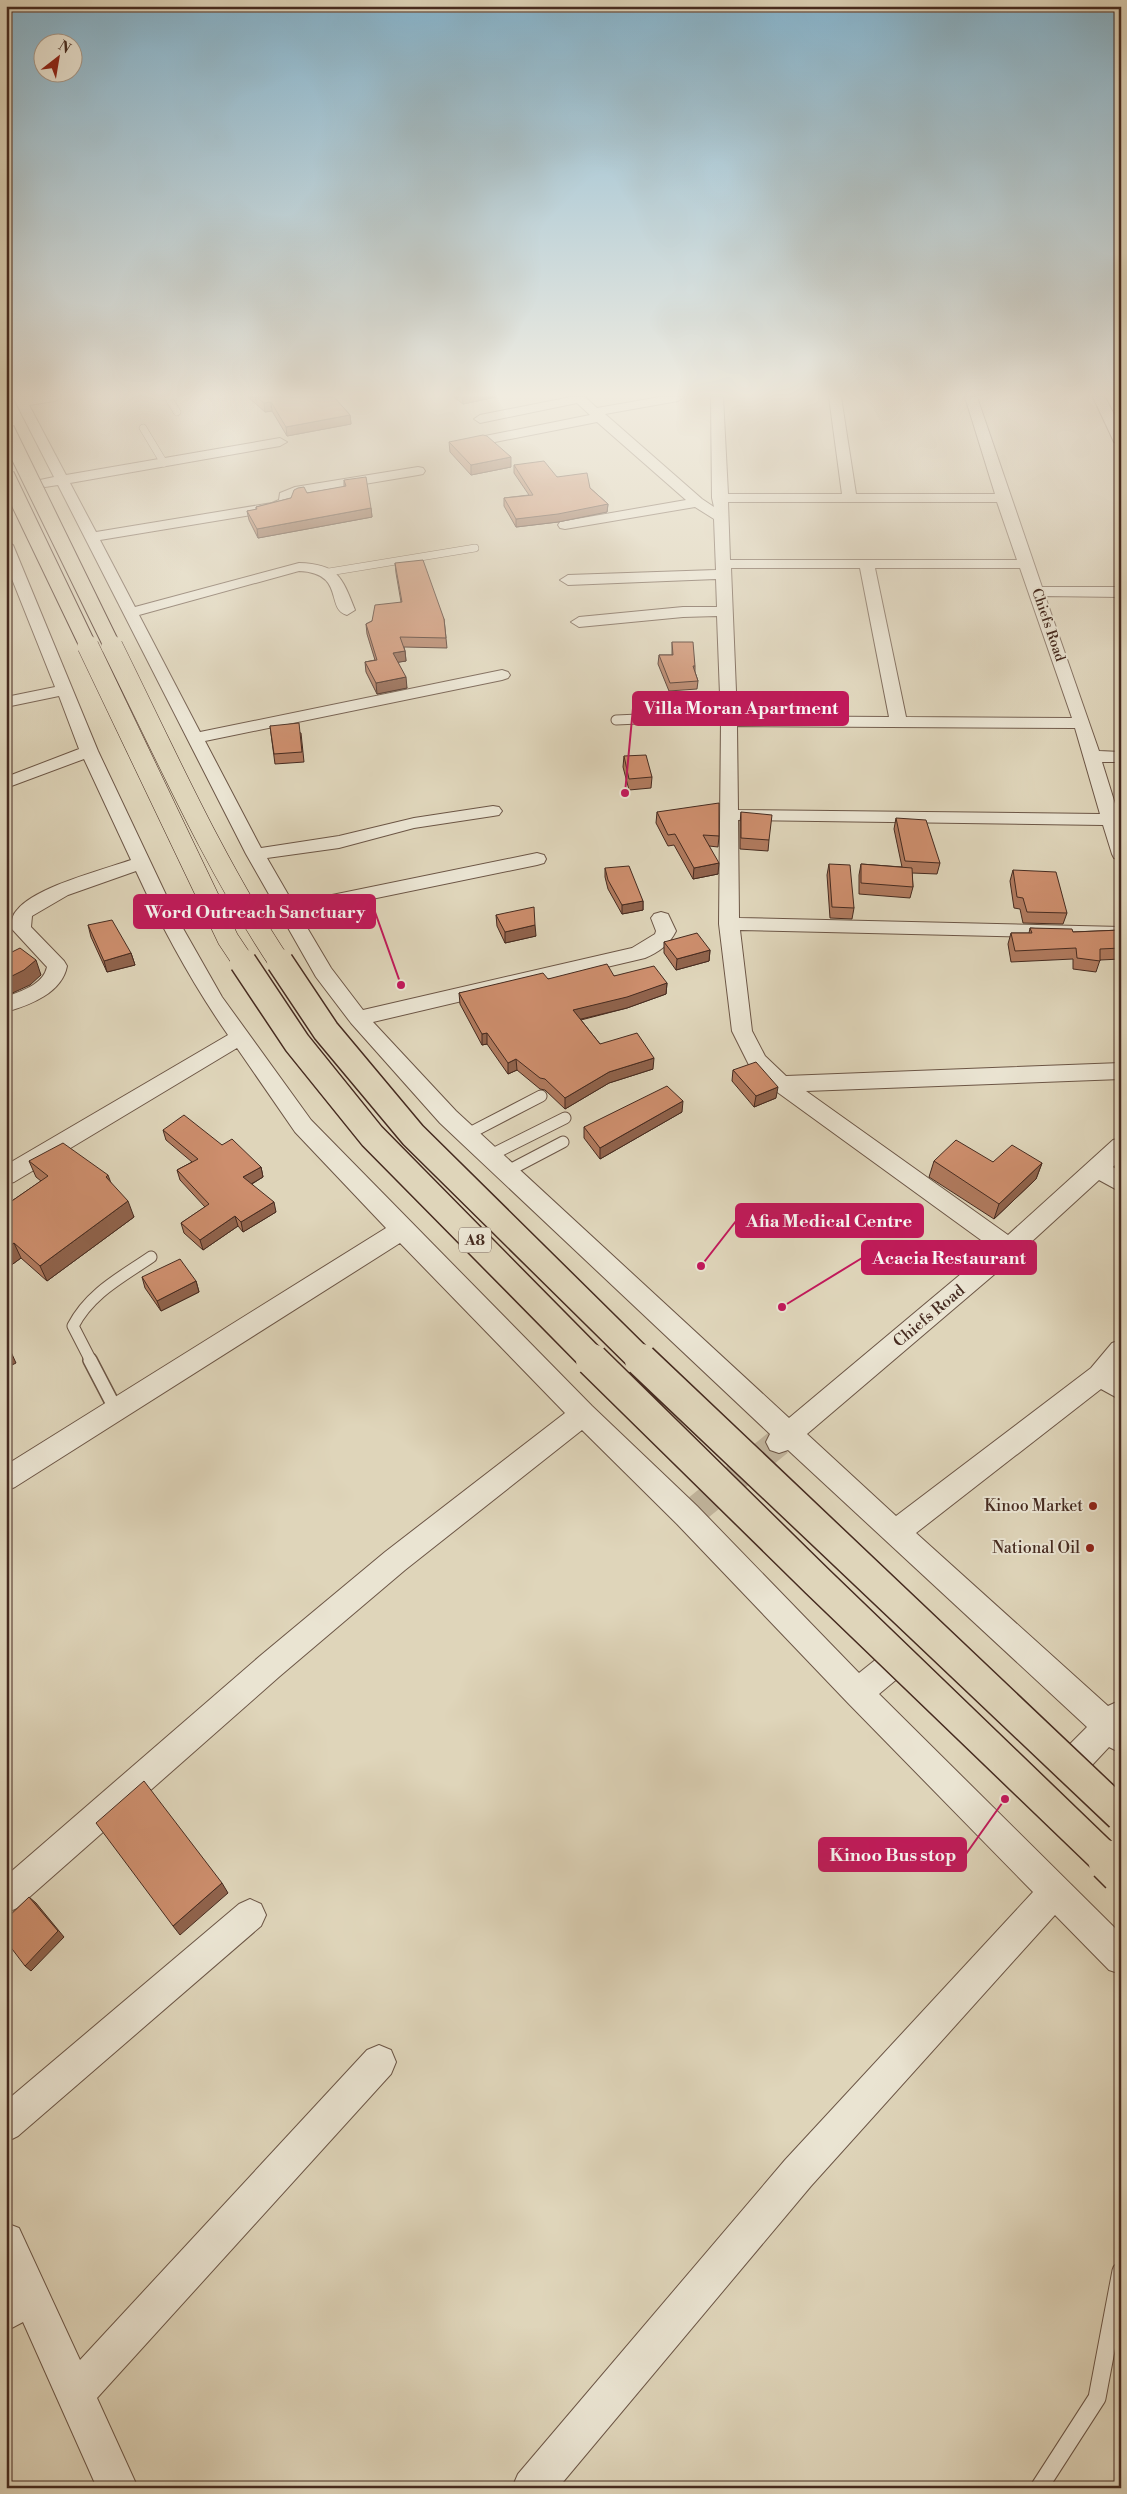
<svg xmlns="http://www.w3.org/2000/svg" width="1127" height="2494" viewBox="0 0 1127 2494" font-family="'Libre Bodoni',serif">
<rect width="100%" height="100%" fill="#dfd5ba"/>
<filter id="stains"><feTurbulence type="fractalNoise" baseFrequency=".004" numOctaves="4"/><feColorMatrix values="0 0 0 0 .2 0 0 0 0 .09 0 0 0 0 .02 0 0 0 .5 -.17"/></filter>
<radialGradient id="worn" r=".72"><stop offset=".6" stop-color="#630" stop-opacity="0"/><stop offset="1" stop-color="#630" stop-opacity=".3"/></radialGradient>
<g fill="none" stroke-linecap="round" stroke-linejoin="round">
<path stroke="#c0b39b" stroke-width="28" stroke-dasharray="28 14" stroke-linecap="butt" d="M698,1508l81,-66"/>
<defs>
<path id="lane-far4" d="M168,397l9,15
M143,428l21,35
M329,572l146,-24"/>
<path id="lane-far3" d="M616,720l113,-5
M1108,812l13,-1"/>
<path id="lane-far2" d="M466,1135l75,-39
M489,1156l76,-38
M506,1172l57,-30
M91,1361l-18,-35c17,-33 49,-49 78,-69"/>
<path id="lane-far1" d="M90,1360l26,50"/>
<path id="lane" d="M1039,2488l58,-90 24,-127"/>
<path id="street" d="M13,397h48l-6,4 -26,4 37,70 214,-37 7,4 -7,4 -210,37 26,49 176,-29 7,-3 1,-7 15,-6 123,-20 5,1 2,3 -2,3 -5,1 -119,20 -6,3 1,4 -2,3 -17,6 -175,29 35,67 164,-44c39,1 43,14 56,47l-8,5c-22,-6 -1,-42 -48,-44l-160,44 61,117 302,-62 6,2 2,3 -2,3 -6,2 -297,61 56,107 78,-12 75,-18 79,-12 6,1 3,4 -3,4 -6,1 -79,12 -75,20 -72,10 26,45 244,-50 7,2 2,4 -2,4 -7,2 -238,49 32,54 32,42 269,-62 23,-14 1,-3 -5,-13 3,-4 7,-2 7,2 8,17c-7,14 -17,21 -31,27l-272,64 83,89 333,307 203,-170 -219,-159 -24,-24 -17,-34 -13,-107 2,-203 -4,-105 -34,1 -104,10 -8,-5 8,-5 104,-10h34l-1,-28 -148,6 -8,-5 8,-5 148,-5 -2,-51 -19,-12 -130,22 -5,-1 -2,-3 2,-3 5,-1 121,-21 -89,-78 -112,22 -7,-4 7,-4 105,-21 -13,-12 -97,20 -6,-4 6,-4 91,-18h14l12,11 63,-11h24l-6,4 -73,13 97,85 12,8 -2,-9 -1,-101h12l5,97h114l-13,-97h12l15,97h139l-30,-97h12l65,190h79v10l-76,-1 54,155 22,1v10h-19l19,61v37l-7,-2 -2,-4 -9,-29 -365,-5 1,98 382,9v12l-381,-9 12,101 13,25 21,20 335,-13v16l-315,12 202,144 105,-95 8,-2v21l-8,8 8,5v20l-22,-12 -82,75 -210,179 89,82 195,-148 21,-25 9,-3v28l-4,5 4,2v25l-20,-11 -185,144 192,173 13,-6v53l-12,-6 -29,31 -11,4 -11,-4 -4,-11 4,-11 29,-29 -299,-277 -9,3 -9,-3 -4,-8 4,-8 -330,-311 -89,-100 -35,-46 -70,-123 -188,-369 -13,2 -7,-4 2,-3 14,-3zM728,502h269l20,58h-287zM731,568h129l29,149 -152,-1zM875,568h145l52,150 -166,-1zM737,726l338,2 25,86 -362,-4z
M1093,397h12l16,31v18l-7,-4z
M6,541l7,4 85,206 78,165 46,81 89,123 281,286 105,100 162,167 30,-24 10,-4 10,4 5,10 -5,10 -30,25 242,240v40l-12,-4 -54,-55 -244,271 -253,302h-46l6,-14 267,-314 248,-268 -185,-189 -171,-179 -95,-94 -177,140 -125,106 -263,232 -11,5v-37l254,-220 125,-104 180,-139 -165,-170 -385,244 -9,4v-26l380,-237 -91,-96 -58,-84 -223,134 -8,2v-19l222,-130c-36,-52 -66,-107 -92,-164l-68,24 -36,21 -1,11 33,34 3,5c-5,27 -37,39 -61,46v-15c15,-6 37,-12 41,-30l-36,-39c1,-7 1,-13 6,-18 18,-23 85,-40 114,-50l-47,-101 -78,29v-11l73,-28 -20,-53 -53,11v-10l49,-10 -49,-123z
M250,1899l11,5 5,11 -5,11 -243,210 -12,6v-41l233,-197z
M379,2045l12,5 5,12 -5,12 -294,324 41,90h-41l-74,-166 -17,9v-108l13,5 61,132 287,-310z"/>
</defs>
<use href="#lane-far4" stroke="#6c5646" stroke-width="8"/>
<use href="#lane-far3" stroke="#6c5646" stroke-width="11"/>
<use href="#lane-far2" stroke="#6c5646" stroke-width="13"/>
<use href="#lane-far1" stroke="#6c5646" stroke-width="16"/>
<use href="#lane" stroke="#6c5646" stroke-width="19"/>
<use href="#street" stroke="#6c5646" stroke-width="2"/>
<use href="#lane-far4" stroke="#eae4d2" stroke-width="7"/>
<use href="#lane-far3" stroke="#eae4d2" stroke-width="9"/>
<use href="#lane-far2" stroke="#eae4d2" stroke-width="11"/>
<use href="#lane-far1" stroke="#eae4d2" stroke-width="13"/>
<use href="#lane" stroke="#eae4d2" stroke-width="17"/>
<use href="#street" fill="#eae4d2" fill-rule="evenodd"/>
<defs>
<path id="highway-bridge-far4" d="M6,429l107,219
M6,475l83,173"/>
<path id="highway-bridge-far3" d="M88,646l140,293 16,24
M112,646c53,107 102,218 168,317"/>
<path id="highway-bridge-far2" d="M243,962l54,81 75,93 222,225
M280,962l46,69 87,104 229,226"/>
<path id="highway-bridge-far1" d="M592,1360l225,221 293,282
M641,1360l480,455"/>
<path id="highway-bridge" d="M1109,1861l12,12"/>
</defs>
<use href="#highway-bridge-far4" stroke="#462b20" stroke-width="18" stroke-linecap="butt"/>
<use href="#highway-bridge-far3" stroke="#462b20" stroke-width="22" stroke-linecap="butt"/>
<use href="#highway-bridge-far2" stroke="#462b20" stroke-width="29" stroke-linecap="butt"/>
<use href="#highway-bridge-far1" stroke="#462b20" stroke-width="35" stroke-linecap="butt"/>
<use href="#highway-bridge" stroke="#462b20" stroke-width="44" stroke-linecap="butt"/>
<use href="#highway-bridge-far4" stroke="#dfd5ba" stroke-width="16"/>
<use href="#highway-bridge-far3" stroke="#dfd5ba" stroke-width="21"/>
<use href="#highway-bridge-far2" stroke="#dfd5ba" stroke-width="26"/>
<use href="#highway-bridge-far1" stroke="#dfd5ba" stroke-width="32"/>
<use href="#highway-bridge" stroke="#dfd5ba" stroke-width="41"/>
</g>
<path fill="#b07a5e" stroke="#462b20" d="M248,397h86l16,18 1,9 -64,12 -15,-25 -7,1z
M454,397h42l-33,7z
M449,442l62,25 -40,8 -21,-23z
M514,465l43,12 33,11 18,16 -1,8 -49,10 -42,5 -12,-21v-8l25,-3 -15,-22z
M344,480l27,28 1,9 -114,21 -9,-18 -2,-9 9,-1v-3l35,-9 16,-5 37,-6z
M395,563l49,56 3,29 -43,-1 1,4 1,10 -8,1 9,26 -30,6 -11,-22 -1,-10 10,-2 -8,-26 -1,-10 6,-3 29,-19 -5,-29z
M672,642l23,24v6l3,9 -1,8 -28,2 -11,-27 1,-9h13z
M270,726l31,7 3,29 -29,2z
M624,756l28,21 -1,11 -22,2 -6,-23z
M657,812l62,24 -1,11 -9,-1 9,28 -25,5 -19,-34 -6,1 -12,-23z
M741,812l28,28 -1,11 -28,-2v-26z
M896,818l44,45 -3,11 -25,-1 1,14 -3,11 -51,-4v-19l2,-11 41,3 -8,-38z
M829,864l25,44 -2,11 -22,-1 -3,-43z
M605,868l38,33v9l-21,4 -14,-25 -3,-12z
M1013,870l54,43 -4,11 -40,-1 -3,-14 -6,-1 -4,-27z
M496,915l40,21 -31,7 -8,-17z
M88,925l43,28 4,12 -28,7 -16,-35z
M1030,928l43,4 48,-2v29l-21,1 -4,12 -23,-3v-10l-62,3 -3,-18 3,-11h18z
M664,942l46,8 -1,11 -33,9 -12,-17z
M614,976l53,7 -1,11 -39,14 -46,12 19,24 53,25 -44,14 -44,26 -20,-19 -5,-1 -23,-19 -9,4 -21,-30 -5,1 -22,-41 -1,-11 89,-14z
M733,1070l43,28 -22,9 -22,-26z
M682,1112l-82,47 -16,-21v-11z
M163,1130l59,15 39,22 2,10 -11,7 24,28 -33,20 -5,-6 -35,24 -19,-17 -3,-10 24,-16 -25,-27 -3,-10 15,-8 -26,-22z
M29,1161l82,22 23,34 -87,64 -26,-23 -15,11v-64l35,-24 -5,-4z
M934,1161l59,1 49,1 -6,16 -42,40 -65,-42z
M142,1277l54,4 3,11 -38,19 -16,-23z"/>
<path fill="#90634c" stroke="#462b20" d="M462,397h34l-33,7z
M271,402l1,9 -7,1 -1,-9z
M350,415l1,9 -64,12 -1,-9z
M511,457v10l-40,8v-10z
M608,504l-1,8 -49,10 -42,5v-8z
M371,508l1,9 -114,21 -1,-9z
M405,651l1,10 -12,2 -1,-10z
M406,677l1,11 -30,6 -1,-11z
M719,863l-1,11 -25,5 1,-11z
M643,901v9l-21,4v-9z
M535,925l1,11 -31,7v-11z
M710,950l-1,11 -33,9 1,-11z
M131,953l4,12 -28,7 -3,-11z
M36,960l5,15 -11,10 -24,11v-17z
M667,983l-1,11 -39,14 -54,13v-11z
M487,1033v11l-5,1v-11z
M654,1058l-1,11 -44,14 -44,26v-11l44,-26z
M516,1059l1,11 -9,4v-11z
M778,1087l-2,11 -22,9 2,-11z
M683,1101l-1,11 -82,47v-11z
M1042,1163l-6,16 -42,40 5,-15z
M261,1167l2,10 -17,10 -3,-10z
M108,1175l6,16 -8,-14z
M128,1201l6,16 -87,64 -7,-15z
M274,1202l2,10 -33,20 -2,-10z
M235,1216l3,10 -35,24 -3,-10z
M14,1243l7,15 -15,11v-21z
M196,1281l3,11 -38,19 -4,-10z
M11,1352l5,11 -10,5v-13z
M222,1883l6,10 -48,42 -7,-9z
M29,1897l7,6 28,34 -33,34 -6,-5z"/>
<path fill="#cd8e6d" stroke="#462b20" d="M256,397h78l16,18 -64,12 -15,-25 -7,1z
M483,435l4,1 24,21 -40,8 -22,-23z
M544,461l13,16 30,-4 3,15 18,16 -50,10 -42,5 -12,-21 29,-3 -19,-30z
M366,477l5,31 -114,21 -10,-18 10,-2 -1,-2 35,-9 3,-8 4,-2 6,-1 3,6 39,-7 -2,-6z
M423,560l21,59 2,19 -46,-1 5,14 -12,2 13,24 -30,6 -11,-21 12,-2 -11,-36 6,-3 3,-16 27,-3 -7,-39z
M672,642h21l2,24h-2l5,15 -28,2 -11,-28h14z
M299,723l3,29 -28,2 -4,-28z
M646,755l6,22 -23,2 -5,-23z
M719,803v33l-16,-1 16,28 -25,5 -19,-34 -7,1 -11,-23z
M741,812l31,3 -3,25 -28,-2z
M896,818l30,2 14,43 -35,-2z
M829,864l21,1 4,43 -22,-1z
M861,864l51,4 1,19 -52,-4z
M629,866l14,35 -21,4 -14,-25 -3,-12z
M1013,870l43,2 11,41 -40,-1 -4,-14 -6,-1z
M534,907l1,18 -30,7 -9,-17z
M112,920l19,33 -27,8 -16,-36z
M1030,928l42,1 1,3 48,-2v18l-21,1v12l-23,-3 -1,-10 -61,3 -4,-18h21z
M697,933l13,17 -33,9 -13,-17z
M20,948l16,12 -12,10 -18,9v-24z
M607,964l7,12 40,-10 13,17 -40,14 -54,13 27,34 37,-11 17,25 -45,14 -44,26 -20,-19 -5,-1 -24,-19 -8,4 -21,-30 -5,1 -23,-41 84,-20 5,6z
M756,1062l22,25 -22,9 -23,-26z
M667,1086l16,15 -83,47 -16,-21z
M184,1115l38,30 10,-6 29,28 -18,10 31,25 -33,20 -6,-6 -35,24 -19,-17 28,-19 -32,-34 21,-11 -35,-29z
M956,1140l37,22 19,-17 30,18 -43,41 -65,-43z
M63,1143l45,32 -2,2 22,24 -88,65 -26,-23 -8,5v-43l42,-29 -19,-15z
M180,1259l16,22 -39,20 -15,-24z
M6,1344l5,8 -5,3z
M144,1781l78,102 -49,43 -77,-103z
M29,1897l29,34 -33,35 -19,-25v-22z"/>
<linearGradient id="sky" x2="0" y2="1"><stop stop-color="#86b6d0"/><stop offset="0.53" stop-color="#f1ece0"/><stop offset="1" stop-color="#f1ece0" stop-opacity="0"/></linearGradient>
<rect width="1127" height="746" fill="url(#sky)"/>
<g fill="#8f2418" stroke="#eae4d2" stroke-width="2">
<circle cx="1093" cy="1506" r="5"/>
<circle cx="1090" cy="1548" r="5"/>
</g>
<g text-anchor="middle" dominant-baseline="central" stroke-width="4" stroke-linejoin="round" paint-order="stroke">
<g font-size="14" fill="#462b20" stroke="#eae4d2">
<text transform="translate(1048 625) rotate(71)">Chiefs Road</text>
</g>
<rect fill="#eae4d2" stroke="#776255" stroke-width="1" x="459" y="1227.5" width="32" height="25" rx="4"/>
<g font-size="15" font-weight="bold" fill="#462b20">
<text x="475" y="1240">A8</text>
</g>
<g font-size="16" fill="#462b20" stroke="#eae4d2">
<text transform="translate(929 1316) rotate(-40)">Chiefs Road</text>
</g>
<g font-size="16" fill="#462b20" stroke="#eae4d2" text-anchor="end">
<text x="1083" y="1506">Kinoo Market</text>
<text x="1080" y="1548">National Oil</text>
</g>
</g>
<path fill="none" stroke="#c2185b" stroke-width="2" d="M625 793L633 708M401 985L375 912M701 1266L736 1221M782 1307L862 1258M1005 1799L966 1854"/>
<g fill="#c2185b" stroke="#eae4d2" stroke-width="2">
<circle cx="625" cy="793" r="5"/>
<circle cx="401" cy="985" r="5"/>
<circle cx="701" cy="1266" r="5"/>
<circle cx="782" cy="1307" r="5"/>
<circle cx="1005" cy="1799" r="5"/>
</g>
<g fill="#c2185b" stroke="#c2185b" stroke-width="2">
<rect x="633" y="692" width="215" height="33" rx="5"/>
<rect x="134" y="895" width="241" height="33" rx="5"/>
<rect x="736" y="1204" width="187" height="33" rx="5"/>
<rect x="862" y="1241" width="174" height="33" rx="5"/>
<rect x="819" y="1838" width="147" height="33" rx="5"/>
</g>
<g font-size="18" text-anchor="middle" font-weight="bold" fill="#fff">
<text x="741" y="714">Villa Moran Apartment</text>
<text x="255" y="918">Word Outreach Sanctuary</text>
<text x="829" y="1227">Afia Medical Centre</text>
<text x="949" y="1264">Acacia Restaurant</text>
<text x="893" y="1861">Kinoo Bus stop</text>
</g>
<rect width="1127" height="2494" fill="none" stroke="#dfd5ba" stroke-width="25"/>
<rect x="8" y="8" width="1112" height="2479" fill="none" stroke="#462b20" stroke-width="2.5"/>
<rect x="12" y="12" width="1102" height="2469" fill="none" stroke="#462b20"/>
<g transform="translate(58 58) rotate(31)"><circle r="24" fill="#eae4d2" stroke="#a89a8b"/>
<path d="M0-4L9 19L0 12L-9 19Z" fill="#8f2418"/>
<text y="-8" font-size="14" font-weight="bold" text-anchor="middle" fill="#462b20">N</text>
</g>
<rect width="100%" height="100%" filter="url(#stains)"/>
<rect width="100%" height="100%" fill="url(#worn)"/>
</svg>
